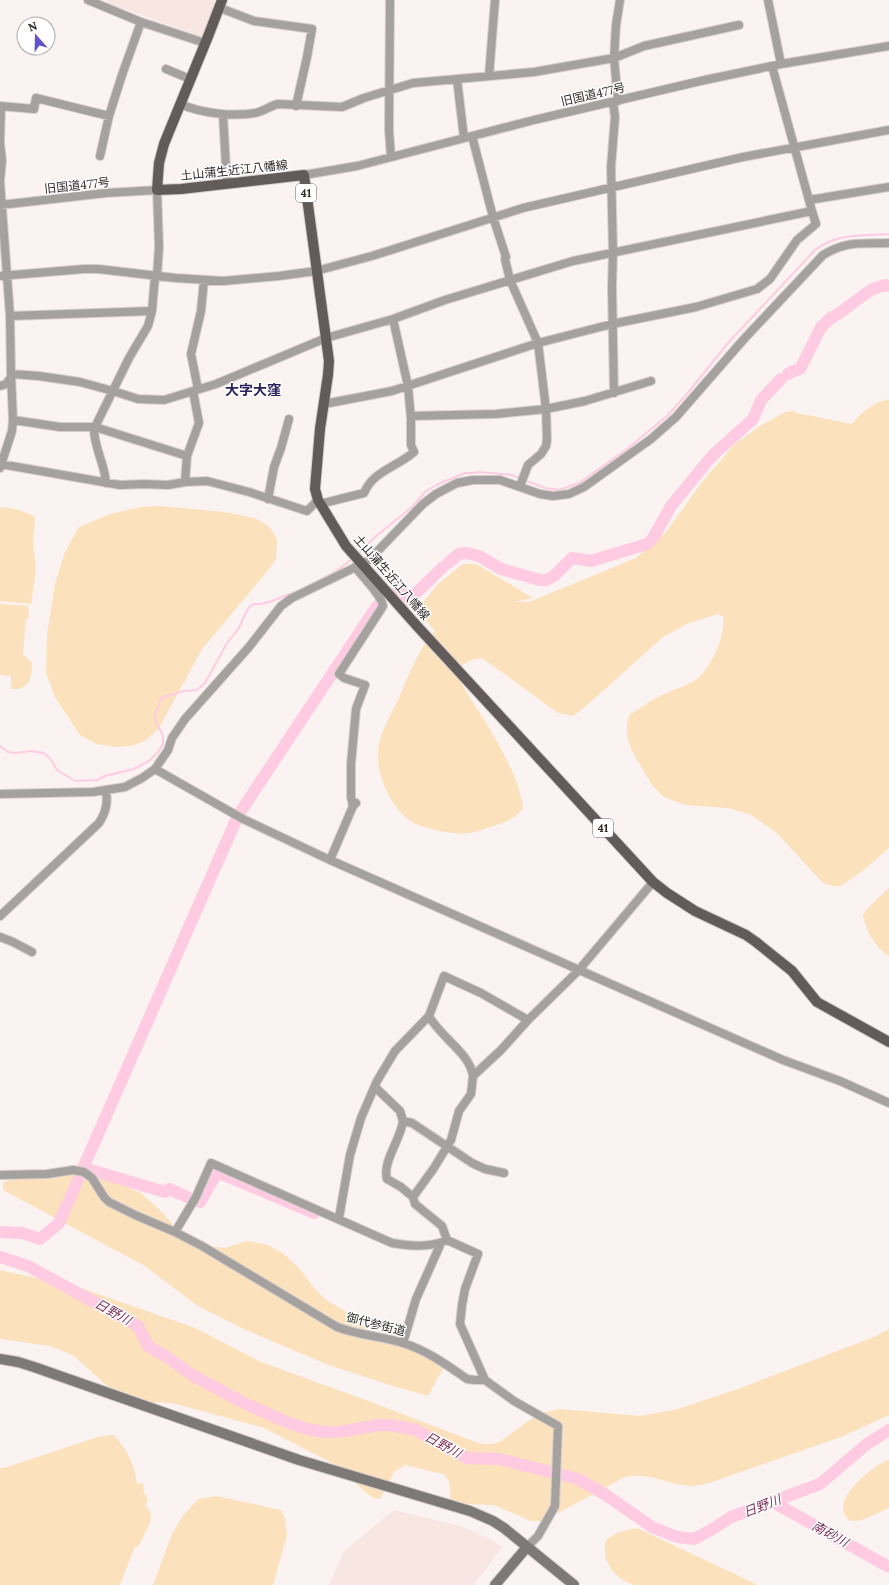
<svg xmlns="http://www.w3.org/2000/svg" width="889" height="1585" viewBox="0 0 889 1585" font-family="Lora,'Noto Sans JP',serif">
<rect width="100%" height="100%" fill="#fbf3f1"/>
<path fill="#f7e6e2" d="M107,0h108l-10,38 -97,-35z
M394,1510l66,16 28,12 14,9 -28,38h-145l15,-34z"/>
<path fill="#fbe1bc" d="M889,399v449c-12,10 -37,34 -51,38 -5,1 -10,-1 -15,-3l-47,-51 -25,-17 -22,-7 -43,-3 -22,-8 -12,-12 -20,-34 -5,-15v-12l2,-9c13,-8 25,-17 40,-23 8,-4 20,-7 28,-13 15,-12 29,-44 26,-63l-5,-2 -29,9 -26,14 -77,69 -13,10 -15,-3 -76,-55c-8,1 -23,4 -23,15 -1,3 1,7 2,10 21,35 57,84 62,125 -7,11 -20,15 -33,19 -6,2 -14,5 -20,6 -15,2 -40,-3 -54,-9 -22,-10 -39,-46 -38,-69 0,-20 13,-40 21,-57 10,-23 19,-49 36,-67l-18,-21 21,-26 25,-20h13l57,34 -18,4h14l107,-44 30,-26 36,-50 32,-37 26,-19 25,-14 8,-1 4,2 55,11c10,-13 21,-21 37,-25z
M161,506l64,6 29,6 12,6 7,8 4,8 -1,19 -11,15 -63,75 -43,79 -14,13 -14,5 -16,1 -18,-3 -17,-9 -25,-38 -9,-24 1,-38 8,-51 10,-32 14,-25 31,-13 31,-7z
M3,507l17,3 15,7 -2,26 3,26 -5,35 -31,-3v-93z
M0,604l28,2 1,12 -3,1 -3,35 9,9c-1,15 -1,27 -21,26v-13l-11,-1z
M889,888v68c-14,-8 -23,-26 -26,-41l5,-7z
M87,1172l30,11 24,10 21,19 18,21 27,13 18,2 22,-7 7,1 14,3 13,7 17,15 17,22 11,11 19,11 34,29 27,6 38,21 -16,29 -32,-9 -70,-23 -80,-34 -48,-24 -55,-41 -140,-75v-7l11,-6z
M0,1270l78,17 117,41 66,34 110,40 107,41c9,2 16,2 23,-2l37,-27 22,-5 80,7 38,-7 60,-20 136,-52 15,-8v86l-48,22 -129,45c-7,2 -15,4 -22,4 -23,-2 -42,-14 -65,-9l-82,44h-12l-37,-16 -25,-1 -19,-4c0,-10 2,-19 -7,-26l-38,-9 -11,7 -14,27 -6,-1 -5,-3 -33,-30 -72,-37 -88,-24 -16,-2 -12,2 -32,-10 -42,-38 -11,-5 -13,-5 -50,-7z
M114,1435c13,14 21,31 23,49l6,-1 1,10 4,6 -3,6 6,8 -1,10 -12,24 -3,-1 -15,39h-120v-117h4l97,-32z
M889,1459v49c-11,5 -23,12 -35,13 -5,0 -8,-3 -10,-7 -7,-21 29,-47 45,-55z
M216,1496l65,14 4,9 2,16 -14,50h-120l19,-51 10,-17 16,-18z
M637,1528l121,57h-124c-14,-4 -29,-18 -29,-34 -1,-4 1,-9 2,-12l12,-7z"/>
<g fill="none" stroke-linecap="round" stroke-linejoin="round">
<path stroke="#fecbe2" stroke-width="2" d="M524,480l21,8 14,2 20,-7 48,-34 40,-33 20,-22 41,-51 87,-93c22,-17 48,-14 74,-16
M357,555l19,-19 36,-29 13,-15 13,-8 27,-11h7l7,-1 33,3 8,3
M377,565l20,22
M307,587l28,-15 17,-13
M0,746l8,6 8,1 15,-2 12,2 7,5 7,12 18,11 22,-1 8,-4 29,-7 15,-8 9,-9 5,-8v-8l-9,-18 7,-20 23,-7 13,-1 8,-7 22,-40 12,-15 6,-14 5,-8 5,-2h6l11,-3 23,-9"/>
<path stroke="#fecbe2" stroke-width="12" d="M788,374l5,-3 7,-2 21,-42 10,-9 7,-4 34,-25 14,-4 3,1
M448,563l11,-9 7,-1 13,3 22,13 39,11h7l8,-5 17,-17 19,3 56,-17 6,-6 18,-32 41,-50 41,-37 8,-19 20,-21
M396,588l1,-1 10,12h3l33,-32
M241,811l136,-205
M84,1168l81,24 4,-3 23,10
M198,1201l2,1 17,-29 5,1 92,39
M0,1232l22,1 18,6 19,-16 177,-403
M0,1257l28,9 110,60 10,20 19,11 25,18 52,28 45,20 18,6 17,3h15l40,-7h11l26,5 51,28 32,1 79,20 28,16 46,32 25,10 17,2 17,-9 20,-13 89,-33 47,-40 22,-14
M771,1501l118,66"/>
<defs>
<path id="street" d="M88,0l53,22 64,21
M390,0l-1,130 2,27
M768,0l13,64
M220,8l34,13 58,8 -5,28 -11,49
M166,69l24,10
M489,76l6,-76
M457,79l7,59
M618,101l-4,-43 2,-33 4,-25
M613,102l2,15 -4,50 2,85 -1,35 2,106
M180,104c21,9 52,13 75,9 8,-1 14,-7 23,-9l64,3 22,-9 49,-15 121,-11 80,-14 30,-12 95,-21
M0,106l34,3 2,-11 73,18 13,-41 19,-53
M223,115l4,69
M472,136l21,81 13,40 -1,2 5,21 28,63 8,66 1,31 -1,6 -5,8 -13,11 -8,21
M0,143l2,17 -2,21 10,135 1,58 2,46 -1,11 -12,37
M0,143l1,-37
M100,156l9,-40
M304,175l53,-9 177,-46 171,-40 76,-16 108,-18
M809,200l80,-13
M0,205l106,-12 51,-3 2,57 -2,29
M0,276l84,-7h14l78,9 47,3 56,-5 37,-5 56,-15 151,-48 220,-51 146,-27
M10,316l142,-5
M11,374l28,2 41,6 33,9 25,8 26,1 52,-16 110,-46 67,-19 52,-19 128,-39 239,-50 -40,-145
M0,386l6,-2 5,-7
M198,389l-7,-35 10,-43 3,-31
M324,404l68,-13 146,-48 74,-19 84,-17 61,-18 13,-10 27,-39 19,-16 -4,-13
M546,409l39,-8 66,-20
M411,416l85,-2 50,-5
M13,420l47,7h35l92,29
M0,464l120,21 24,-1 24,1 17,-3 22,-1 42,11 58,19 11,-11
M185,482l2,-26 12,-33 -6,-32
M106,483c-1,-19 -12,-35 -12,-54l35,-71 19,-32 4,-15 3,-35
M268,499l6,-32 7,-19 8,-29
M320,504l44,-11c9,-22 33,-26 50,-41l-3,-7v-26l-3,-33 -15,-67
M155,769l88,50 87,41 453,200 57,21 49,22
M0,794l93,-2 32,-5 17,-9 13,-9 13,-19 4,-12 13,-19 64,-72 32,-41 11,-8 70,-34 7,-4 54,-56 13,-10 21,-11 16,-3h27l40,14 13,2 16,-2 15,-7 67,-48 25,-22 68,-78 79,-84c25,-15 39,-11 66,-12
M353,806l-2,-9v-33l5,-55 9,-24 -21,-7 -5,-4 44,-68c-1,-10 -21,-30 -28,-39
M330,860l23,-54 3,-3
M0,916l99,-93c7,-11 9,-20 7,-33
M0,937l13,5 19,10
M429,1016c11,21 41,37 44,60
M375,1087l25,24 3,10 9,2 60,40 13,6 19,4
M403,1121c-2,18 -21,41 -16,58l14,8 12,10
M0,1175l47,-1 26,-4 11,2 8,6 12,19 5,5 26,13 40,17 27,14 135,81c20,8 44,9 66,16 23,7 44,22 64,36l8,1h10l29,21 44,25 -3,80 -17,30 -11,11
M339,1218l11,-63 11,-37 16,-37 18,-30 34,-35 15,-40 37,17 47,27
M175,1232l21,-35 15,-34 181,80c18,3 38,5 55,-3l31,14 -13,35 -3,16 -2,19 25,56
M447,1240l-5,-14 -27,-22 -2,-7 21,-29 17,-28 8,-29 12,-17 2,-18 28,-26 27,-30 50,-49 75,-89
M403,1343l13,-44 25,-56"/>
<path id="secondary" d="M0,1359l18,3 16,5 265,93 171,51 23,10 11,7 70,57
M495,1585l32,-38"/>
<path id="primary" d="M222,0l-13,34 -45,110 -5,19 -2,27 24,-1 123,-14 25,186 -1,14 -8,54 -5,60 3,11 28,46 71,80 236,256 14,11 28,18 51,24 10,7 36,29 25,31 72,40"/>
</defs>
<use href="#street" stroke="#d6cfcd" stroke-width="10"/>
<use href="#secondary" stroke="#d6cfcd" stroke-width="12"/>
<use href="#primary" stroke="#d6cfcd" stroke-width="12"/>
<use href="#street" stroke="#a4a19f" stroke-width="8"/>
<use href="#secondary" stroke="#7d7976" stroke-width="10"/>
<use href="#primary" stroke="#615c59" stroke-width="10"/>
</g>
<g text-anchor="middle" dominant-baseline="central" stroke-width="3" stroke-linejoin="round" paint-order="stroke">
<g fill="#fff" stroke="#6b6968" stroke-width="1">
<rect x="296" y="184" width="20" height="18" rx="3"/>
<rect x="593" y="819" width="20" height="18" rx="3"/>
</g>
<g font-size="11" font-weight="bold" fill="#2c2928">
<text x="306" y="193">41</text>
<text x="603" y="828">41</text>
</g>
<g font-size="12" fill="#2c2928" stroke="#fff">
<text transform="translate(593 94) rotate(-13)">旧国道477号</text>
<text transform="translate(234 170) rotate(-6)">土山蒲生近江八幡線</text>
<text transform="translate(77 185) rotate(-6)">旧国道477号</text>
<text transform="translate(392 577) rotate(49)">土山蒲生近江八幡線</text>
<text transform="translate(376 1324) rotate(14)">御代参街道</text>
</g>
<g font-size="13" font-style="italic" fill="#7b3359" stroke="#fff">
<text transform="translate(113 1312) rotate(29)">日野川</text>
<text transform="translate(443 1445) rotate(29)">日野川</text>
<text transform="translate(762 1506) rotate(-21)">日野川</text>
<text transform="translate(830 1534) rotate(29)">南砂川</text>
</g>
<g font-size="14" font-weight="bold" fill="#28215b" stroke="#fff">
<text x="253" y="390">大字大窪</text>
</g>
</g>
<g transform="translate(36 36) rotate(340)"><circle r="19" fill="#ffffff" stroke="#aba9a9"/>
<path d="M0-3L7 15L0 10L-7 15Z" fill="#6052ca"/>
<text y="-6" font-size="11" font-weight="bold" text-anchor="middle" fill="#2c2928">N</text>
</g>
</svg>
